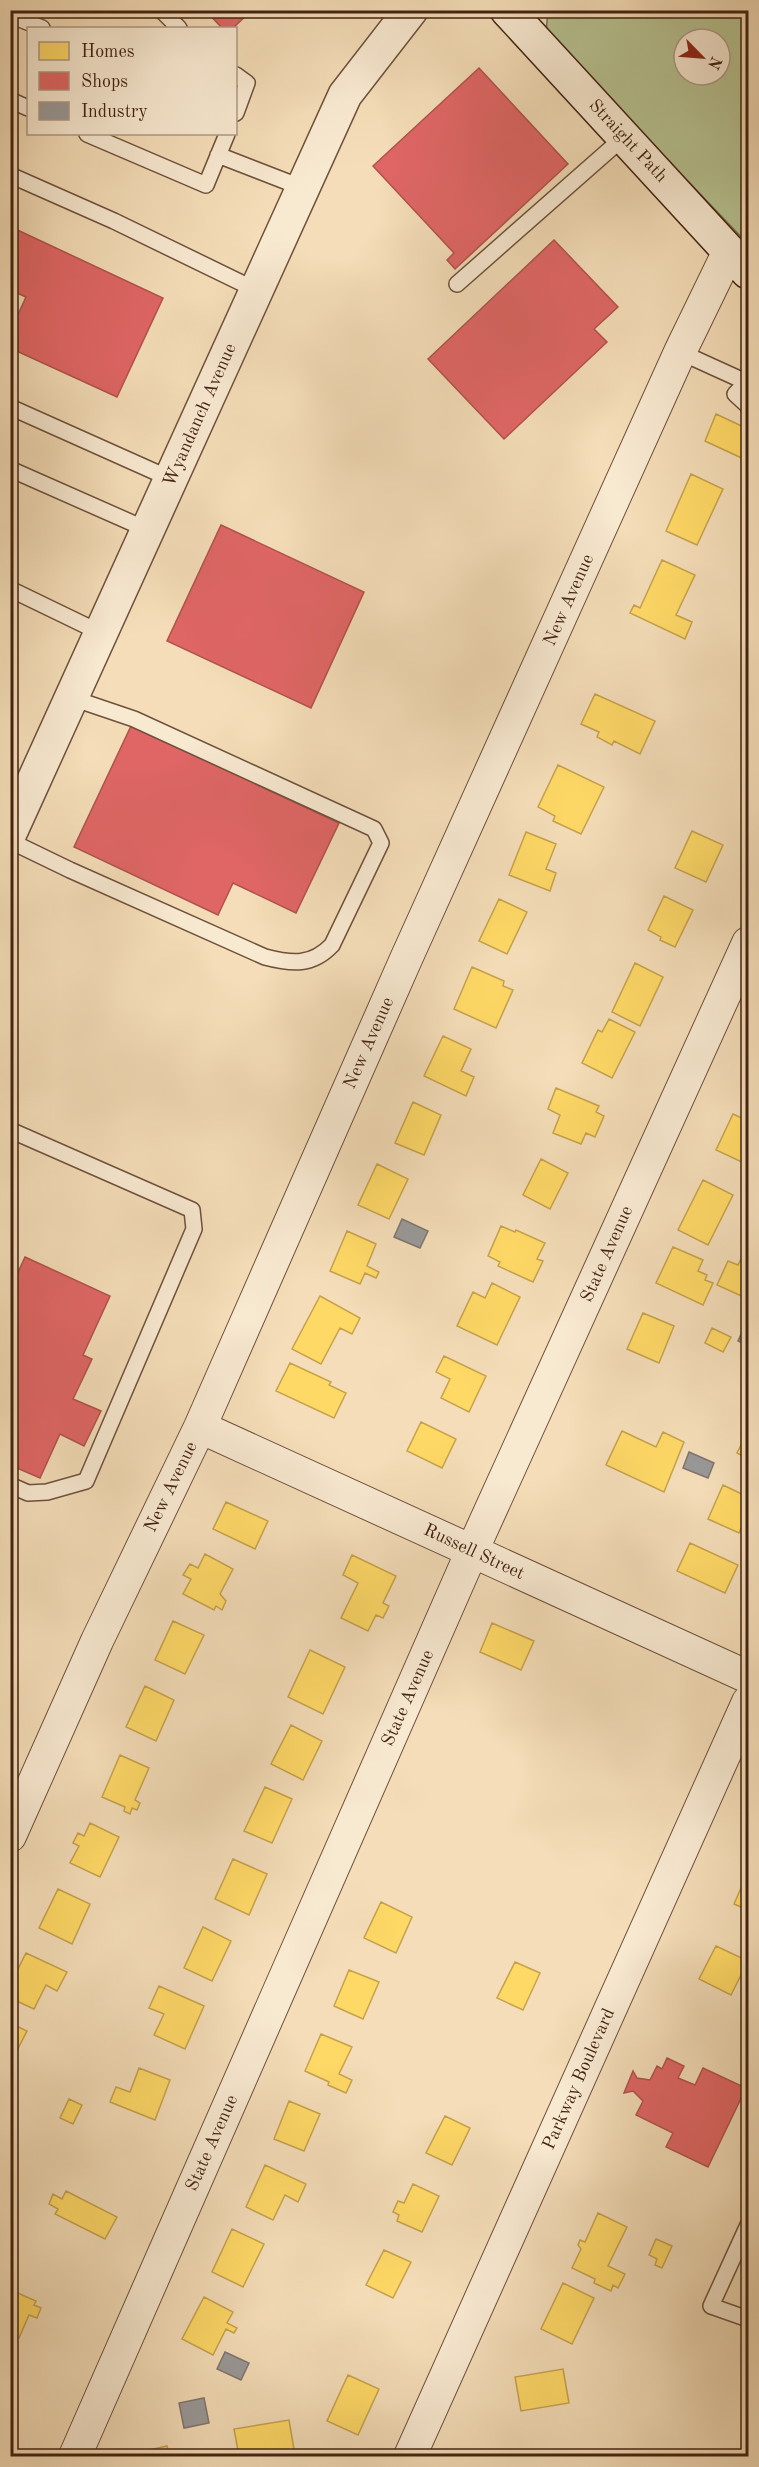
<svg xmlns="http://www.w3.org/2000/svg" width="759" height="2467" viewBox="0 0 759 2467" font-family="'Old Standard TT',serif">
<rect width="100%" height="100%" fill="#f4ddb8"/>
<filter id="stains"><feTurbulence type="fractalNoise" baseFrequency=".00333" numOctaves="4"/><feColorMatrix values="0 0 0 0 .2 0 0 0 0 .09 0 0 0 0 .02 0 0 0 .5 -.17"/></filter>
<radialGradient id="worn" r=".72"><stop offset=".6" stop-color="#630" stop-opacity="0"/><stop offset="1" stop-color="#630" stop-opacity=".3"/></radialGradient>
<path fill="#b7c292" stroke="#7c7252" stroke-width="1.5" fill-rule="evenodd" d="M548,11h200v233l-202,-211zM684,39h36v36h-36z"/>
<path fill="#ffd966" stroke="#c6a24c" stroke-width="1.5" d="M716,414l32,15v32l-43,-20z
M691,474l32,15 -26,56 -31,-14z
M662,560l33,15 -19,40 16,7 -7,17 -55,-26 4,-8 6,3z
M595,694l60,27 -15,33 -26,-13 -2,4 -15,-8 2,-5 -18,-8z
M558,765l46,22 -23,47 -28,-13 2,-5 -17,-9z
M692,831l31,14 -17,37 -31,-14z
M526,832l30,12 -10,25 10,4 -6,18 -41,-16z
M664,896l29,14 -18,37 -15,-7 1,-3 -13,-7z
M499,899l28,13 -20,42 -28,-13z
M635,963l28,14 -23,49 -28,-14z
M472,967l32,14 -1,5 10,4 -17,38 -42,-19z
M609,1019l26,13 -23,46 -30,-15 16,-33 4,2z
M443,1036l28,13 -10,22 13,6 -8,19 -42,-20z
M556,1088l43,18 -3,6 8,4 -9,21 -9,-4 -5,11 -28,-11 7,-18 -12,-6z
M413,1102l28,13 -17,40 -29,-12z
M733,1114l15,7v38l-2,5 -30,-14z
M541,1159l27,14 -18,36 -27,-14z
M377,1164l31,15 -19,40 -31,-14z
M703,1180l30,15 -25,50 -30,-15z
M501,1226l14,6 1,-2 29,13 -8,16 6,2 -10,21 -35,-16 2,-4 -12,-6z
M347,1231l29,13 -9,22 12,6 -3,6 -11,-5 -5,11 -30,-13z
M673,1247l30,13 -5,11 9,4 -2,5 8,3 -10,22 -47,-22z
M741,1259l7,3v37l-31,-14 11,-24 10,4z
M492,1283l28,14 -23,48 -40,-19 16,-34 12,6z
M320,1296l40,22 -8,16 -12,-6 -19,36 -29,-15z
M643,1313l31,13 -15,37 -32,-14z
M712,1328l19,9 -8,15 -18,-9z
M444,1356l42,20 -17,36 -28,-14 9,-19 -14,-7z
M290,1363l41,19 -2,3 17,8 -12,25 -58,-27z
M421,1422l35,17 -14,29 -35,-17z
M622,1431l34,16 7,-15 21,10 -20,50 -58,-27z
M748,1431v28l-11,-6z
M723,1485l25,12v24l-3,-2 -6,14 -31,-14z
M226,1502l42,19 -13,28 -42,-20z
M690,1543l48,22 -13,28 -48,-22z
M205,1554l28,15 -13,25 6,7 -4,9 -6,-4 -2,4 -31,-16 8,-15 -8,-4 7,-11 8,4z
M352,1555l44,21 -13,27 6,3 -6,12 -7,-3 -8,16 -27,-13 17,-35 -15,-8z
M173,1621l31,14 -19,39 -30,-14z
M492,1623l42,18 -13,29 -41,-18z
M310,1650l35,17 -22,47 -35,-17z
M145,1686l29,14 -18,41 -30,-14z
M291,1725l31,16 -19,39 -32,-16z
M120,1755l29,13 -14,32 5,3 -3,7 -5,-2 -2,6 -6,-3 1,-4 -23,-10z
M265,1787l27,12 -20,44 -28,-12z
M90,1823l29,14 -19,40 -30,-14 9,-17 -6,-3 5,-10 6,3z
M233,1859l34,15 -18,41 -34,-16z
M748,1872v38l-14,-6z
M58,1889l32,15 -18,40 -33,-16z
M381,1902l31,15 -16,36 -32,-15z
M203,1927l28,14 -19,40 -28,-13z
M716,1946l32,15 -17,34 -32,-16z
M26,1953l41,19 -10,19 -11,-6 -12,24 -24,-11v-13z
M515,1962l25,11 -17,37 -26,-12z
M349,1970l30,12 -16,37 -29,-13z
M159,1986l45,20 -19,43 -31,-14 10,-21 -15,-6z
M10,2023l17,8 -17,33z
M321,2034l31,13 -13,27 13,6 -6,13 -18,-8 1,-3 -24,-11z
M139,2068l31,12 -15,40 -45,-18 6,-15 14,5z
M69,2099l13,6 -9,19 -13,-6z
M289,2101l31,13 -16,37 -30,-12z
M445,2116l25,12 -18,37 -26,-12z
M265,2165l41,19 -8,18 -13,-7 -12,25 -27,-13z
M413,2184l26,12 -17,36 -25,-11 2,-6 -6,-3 5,-11 6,2z
M66,2191l51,26 -12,22 -50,-25 3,-5 -9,-5 4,-10 9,5z
M598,2213l29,14 -19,39 17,8 -7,14 -5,-3 -2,6 -17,-8 1,-4 -23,-11 9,-19 -3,-4 2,-5 5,2z
M232,2229l32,15 -21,43 -31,-15z
M656,2239l16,7 -10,22 -7,-3 2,-6 -8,-4z
M384,2250l27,12 -18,36 -27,-13z
M563,2283l31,15 -22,46 -31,-15z
M11,2290l25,11 -2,4 7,3 -4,10 -8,-3 -10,23 -9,-3z
M204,2297l29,15 -6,11 10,5 -3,5 -8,-4 -13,26 -31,-16z
M563,2369l6,34 -48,8 -6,-34z
M348,2375l31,14 -21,46 -31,-14z
M289,2420l6,35 -56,1 -5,-27z
M167,2446l3,10h-43v-1z"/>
<path fill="#e06666" stroke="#b1524c" stroke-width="1.5" d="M205,10h47l-19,18h-11z
M479,68l89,96 -113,105 -8,-9 7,-7 -81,-87z
M11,227l152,71 -46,99 -107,-49v-16l16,-35 -16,-7z
M554,240l64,67 -24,22 13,13 -103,97 -76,-80z
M221,525l143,67 -53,116 -144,-67z
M131,726l208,97 -43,90 -63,-30 -15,32 -144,-68z
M25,1257l85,39 -27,59 9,4 -19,40 28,12 -17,35 -24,-12 -20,44 -30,-13v-145l7,-12 -7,-3v-15z
M667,2058l17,8 -6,12 17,7 8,-17 43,20 -38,79 -42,-20 7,-14 -37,-18 7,-14 -10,-10 -9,2 9,-22 4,7 13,2 7,-14 5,3z"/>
<path fill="#999" stroke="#7f7570" stroke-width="1.5" d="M402,1219l26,12 -8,17 -26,-11z
M746,1323l2,1v22l-10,-5z
M689,1452l25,11 -6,15 -25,-10z
M225,2352l24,11 -8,17 -24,-11z
M204,2398l5,25 -25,5 -5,-25z"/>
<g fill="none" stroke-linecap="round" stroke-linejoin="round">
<defs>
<path id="service" d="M161,10l18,18
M10,15l32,13
M236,75l11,8 -11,30
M10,100l18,8
M87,134l119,51 21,-51
M218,155l85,33
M10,175l104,46 142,69
M457,284l167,-147
M680,352l66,30
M748,380l-13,14 13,12
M10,407l161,72
M10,469l138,61
M10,589l91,44
M10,841l60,29 195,87c27,7 47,9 67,-12l49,-102 -7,-14 -240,-110 -62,-21
M10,1130l182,80 2,19 -108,252 -39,11 -19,1 -18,-8
M748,2225l-37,81 37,13"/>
<path id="minor" d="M200,1427l548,250
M10,1836l87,-195 103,-214 206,-468 274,-607 49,-101
M75,2456l397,-905 276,-608
M410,2456l338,-754"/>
<path id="tertiary" d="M10,833l335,-738 66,-85"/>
<path id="secondary" d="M507,10l241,262"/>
</defs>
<use href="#service" stroke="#6e513b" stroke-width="18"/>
<use href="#minor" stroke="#6e513b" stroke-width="34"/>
<use href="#tertiary" stroke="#6e513b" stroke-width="36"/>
<use href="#secondary" stroke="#422211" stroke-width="36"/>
<use href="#service" stroke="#f8e9d1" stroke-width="15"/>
<use href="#minor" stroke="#f8e9d1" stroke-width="32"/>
<use href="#tertiary" stroke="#f8e9d1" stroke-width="33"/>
<use href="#secondary" stroke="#f8e9d1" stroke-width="33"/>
</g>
<g text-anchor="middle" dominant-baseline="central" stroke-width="6" stroke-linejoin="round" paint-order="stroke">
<g font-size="18" fill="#422211" stroke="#f8e9d1">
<text transform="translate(628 141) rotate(47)">Straight Path</text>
<text transform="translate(200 415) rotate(-66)">Wyandanch Avenue</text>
<text transform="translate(569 600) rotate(-66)">New Avenue</text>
<text transform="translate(369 1043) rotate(-66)">New Avenue</text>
<text transform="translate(607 1254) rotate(-66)">State Avenue</text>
<text transform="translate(171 1487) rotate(-64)">New Avenue</text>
<text transform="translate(474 1552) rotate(25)">Russell Street</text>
<text transform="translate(408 1698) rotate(-66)">State Avenue</text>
<text transform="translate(579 2079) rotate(-66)">Parkway Boulevard</text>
<text transform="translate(212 2143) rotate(-66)">State Avenue</text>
</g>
</g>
<rect width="759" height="2467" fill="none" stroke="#f4ddb8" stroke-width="36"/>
<rect x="12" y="12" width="735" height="2443" fill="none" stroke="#422211" stroke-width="3"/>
<rect x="18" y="18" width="723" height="2431" fill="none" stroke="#422211" stroke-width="1.5"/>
<rect x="27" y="27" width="210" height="108" fill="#f8e9d1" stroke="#af9984" stroke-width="1.5"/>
<rect x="39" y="42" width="30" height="18" fill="#ffd966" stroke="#af9984" stroke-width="1.5"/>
<text x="81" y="57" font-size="18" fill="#422211">Homes</text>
<rect x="39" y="72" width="30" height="18" fill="#e06666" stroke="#af9984" stroke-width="1.5"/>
<text x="81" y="87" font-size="18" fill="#422211">Shops</text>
<rect x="39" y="102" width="30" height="18" fill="#999999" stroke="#af9984" stroke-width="1.5"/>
<text x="81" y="117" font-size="18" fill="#422211">Industry</text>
<g transform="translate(702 57) rotate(115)"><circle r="28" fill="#f8e9d1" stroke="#af9984" stroke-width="1.5"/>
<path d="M0-4.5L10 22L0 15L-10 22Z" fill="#8f2418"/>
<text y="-9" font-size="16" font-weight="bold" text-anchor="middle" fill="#422211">N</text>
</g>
<rect width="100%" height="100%" filter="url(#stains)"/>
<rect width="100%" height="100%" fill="url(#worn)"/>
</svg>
